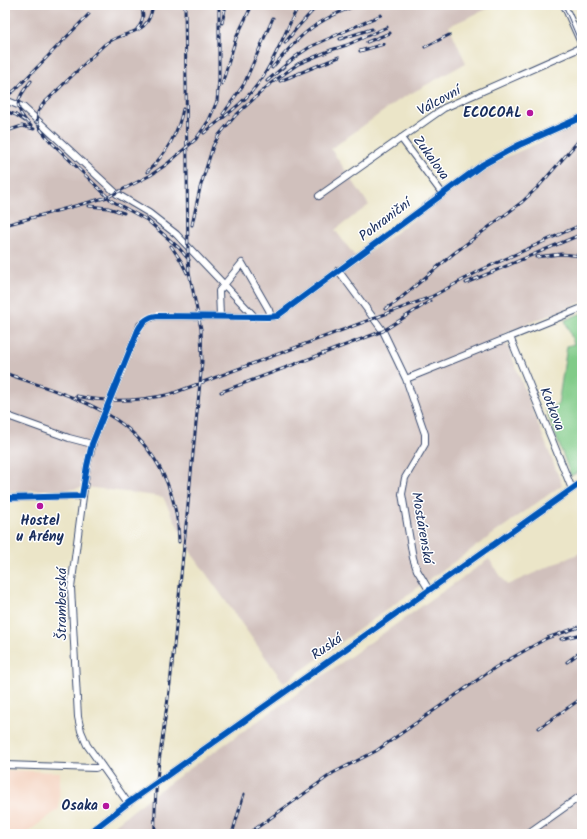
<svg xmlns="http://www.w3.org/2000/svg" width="587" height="839" viewBox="0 0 587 839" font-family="Kalam,sans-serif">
<rect width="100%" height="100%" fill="#fff"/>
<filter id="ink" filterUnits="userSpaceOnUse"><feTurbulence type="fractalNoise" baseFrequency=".025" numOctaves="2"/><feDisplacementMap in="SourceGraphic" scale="8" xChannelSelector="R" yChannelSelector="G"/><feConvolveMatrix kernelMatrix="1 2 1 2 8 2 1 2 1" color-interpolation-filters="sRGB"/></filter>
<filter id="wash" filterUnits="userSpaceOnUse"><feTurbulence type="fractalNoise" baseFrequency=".012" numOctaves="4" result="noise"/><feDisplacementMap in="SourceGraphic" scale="16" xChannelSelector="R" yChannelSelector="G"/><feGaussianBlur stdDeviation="0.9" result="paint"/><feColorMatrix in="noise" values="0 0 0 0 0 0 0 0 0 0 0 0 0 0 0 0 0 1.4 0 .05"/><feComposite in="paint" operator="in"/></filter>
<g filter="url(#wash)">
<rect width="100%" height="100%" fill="#ebe5c8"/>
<path fill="#f4d3c0" d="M5,770l55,2 -1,37 -34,25h-20z"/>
<path fill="#d0c0bc" d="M5,5h491l-47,21 17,37 -67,37 -68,49 38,56 -34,25 23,30 89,-65 57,-37 59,-26 19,-7v177l-79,32 59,151 -278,198 -94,-132 -27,-54 -77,-10 -12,2 -69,2z
M582,552v282h-479l55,-43 331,-232 18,26z"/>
<path fill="#81cb88" stroke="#4e7d73" d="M582,313v157l-11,6 -25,-66 12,-5 9,-59 7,-2 -9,-24z"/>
</g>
<g filter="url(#ink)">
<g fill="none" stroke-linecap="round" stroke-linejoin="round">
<defs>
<path id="minor" d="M564,5l18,40
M5,100l18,7 94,87 32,19 27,21 79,83
M401,138l41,55
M319,196l125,-88 138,-61
M338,270l45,61 23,48 176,-71
M220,316l-1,-25 23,-28 27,47 2,7
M510,337l62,152
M406,379l19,55v10l-20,34 -3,16 11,64 4,12 12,20
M5,415l64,23 23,6
M5,498l77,-2
M5,765l90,3 7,-2
M128,803l-41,-58 -6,-14 -3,-14 -7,-129 16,-122 7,-27 46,-114 8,-6 9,-3 111,1 9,-1 205,-151 37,-20 63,-28
M88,834l40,-31 454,-321
M527,834l55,-39"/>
</defs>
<use href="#minor" stroke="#3a4a6e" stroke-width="8"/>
<use href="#minor" stroke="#fff" stroke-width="6"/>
<path stroke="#1b2f5e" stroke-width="1" d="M563,5l19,44
M85,834l42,-32 455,-322"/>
<defs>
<path id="rail" d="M153,5c-5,34 -28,23 -49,40l-61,59 -5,8 -1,10 4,8 10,12 61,59 35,19 32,28 10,12
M185,5l1,80
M222,23l4,-18
M137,29c6,-7 8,-16 3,-24
M340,39l32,-10
M367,42l23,-9
M285,43l11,-14 22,-24
M425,47l24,-12
M360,51l24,-7
M272,68c15,-17 29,-35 49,-46 11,-7 24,-12 36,-17
M31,81c-15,19 -19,26 0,45
M267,81l28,-24 15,-10 71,-32
M280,81l59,-24
M222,84l14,-46 16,-33
M5,97l10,-7 74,-76
M5,111l11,4 9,6
M223,114l21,-30 29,-66
M10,130l12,-4 12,3
M204,133c21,-17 43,-32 58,-55 15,-22 24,-49 37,-73
M147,172c18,-17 31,-38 36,-63
M89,206l19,2 16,5
M5,225l103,-28 43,-22 16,-11 29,-25 13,-19 8,-19 2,-22v-74
M192,225l8,-37 13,-42 6,-11 16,-19 35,-32 28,-20 33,-14 16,-5 40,-18
M171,246l10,15 6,12
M536,257l25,-3 21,2
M466,283l116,-49
M385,309l10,-6 58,-49 69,-52 17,-16 43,-49
M5,373c35,13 79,25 110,46 42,28 63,74 64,123
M221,392l162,-61 47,-30
M77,396c31,7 63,5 94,-2l260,-97 52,-28 93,-42
M561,639l21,-5
M567,662l15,-11
M539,728l43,-30
M155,834c-2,-54 10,-106 16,-159 11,-104 20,-208 31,-313l-1,-33 -12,-57 -1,-14 -2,-178
M232,834l12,-40
M248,834l85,-61 43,-22 120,-84 51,-29 35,-12"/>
</defs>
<use href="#rail" stroke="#1b2f5e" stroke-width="3"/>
<use href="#rail" stroke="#fff" stroke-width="1.5" stroke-dasharray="4.5" stroke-linecap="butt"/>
<defs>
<path id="cycleway" d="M5,498l77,-2 5,-30 5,-22 46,-114c4,-8 10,-13 19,-14l111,1 9,-1 205,-151 37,-20 63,-28
M88,834l40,-31 454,-321"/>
</defs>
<use href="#cycleway" stroke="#fff" stroke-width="8"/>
<use href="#cycleway" stroke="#0057b8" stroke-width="6"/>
</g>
</g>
<g fill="#b5179e" stroke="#fff" stroke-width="1.5">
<circle cx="530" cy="113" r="4"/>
<circle cx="40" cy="506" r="4"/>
<circle cx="106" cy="806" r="4"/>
</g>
<g text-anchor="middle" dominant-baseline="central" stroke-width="3" stroke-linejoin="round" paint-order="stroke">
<g font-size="14" fill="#1b2f5e" stroke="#fff">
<text transform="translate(439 101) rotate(-29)">Válcovní</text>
<text transform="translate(431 158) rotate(54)">Zukalova</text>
<text transform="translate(385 220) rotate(-37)">Pohraniční</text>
<text transform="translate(552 409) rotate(68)">Kotkova</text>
<text transform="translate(422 528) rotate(80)">Mostárenská</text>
<text transform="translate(62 604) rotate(-90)">Štramberská</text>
<text transform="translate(327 647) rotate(-35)">Ruská</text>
</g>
<g font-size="14" font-weight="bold" fill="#1b2f5e" stroke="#fff" text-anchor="end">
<text x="522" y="113">ECOCOAL</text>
<text x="40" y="521" text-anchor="middle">Hostel<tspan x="40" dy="16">u Arény</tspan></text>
<text x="98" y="806">Osaka</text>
</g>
</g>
<rect width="587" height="839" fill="none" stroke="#fff" stroke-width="20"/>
</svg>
